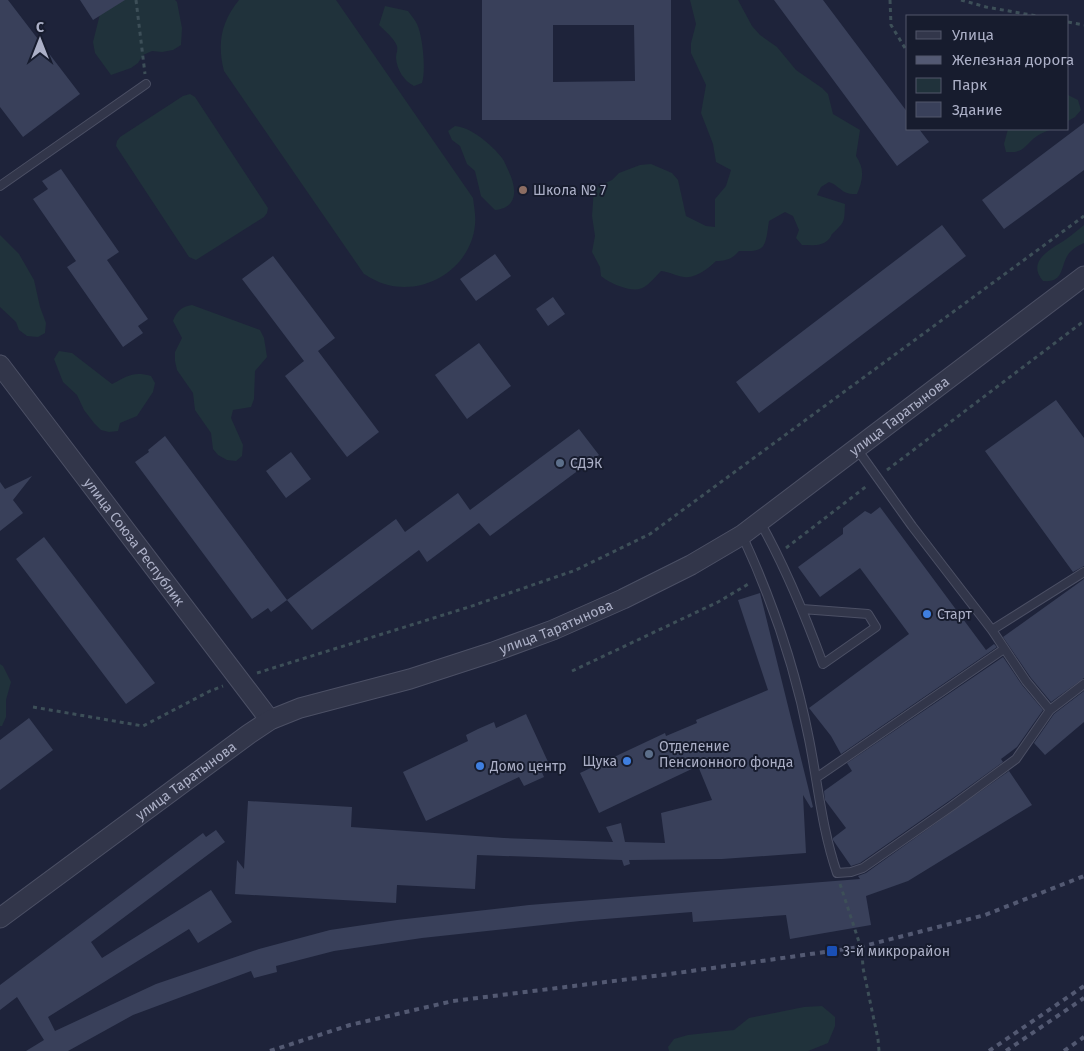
<svg xmlns="http://www.w3.org/2000/svg" width="1084" height="1051" viewBox="0 0 1084 1051" font-family="'Fira Sans',sans-serif">
<rect width="100%" height="100%" fill="#1e233a"/>
<path fill="#20323b" d="M96,0h79l2,2 5,26 -1,17 -8,5 -11,2 -10,-1 -9,4 -5,8 -7,5 -20,7 -16,-22 -2,-11 7,-28z
M239,0h97l137,198c1,9 3,17 2,27 -4,41 -46,70 -87,60 -9,-2 -17,-7 -24,-11l-140,-203c-7,-27 -3,-49 15,-71z
M690,0h48l14,26 8,9 17,12 19,23 26,18 6,6 5,20 27,16 -4,26c9,13 7,24 1,38 -16,1 -15,-7 -28,-12l-8,5 -4,8 28,9c-1,17 1,17 -12,29 -3,3 -1,3 -4,6 -7,8 -18,6 -27,6l-6,-7 3,-8 -6,-14 -8,-4 -16,9c-4,26 -2,31 -30,30 -7,8 -13,10 -23,10 -7,7 -21,18 -32,16 -8,-1 -14,-5 -23,-6 -16,17 -19,23 -42,15 -7,-3 -12,-5 -18,-10l-1,-9 -8,-15 3,-16 -3,-20 2,-28 18,-8 7,-7 21,-8 11,-1 21,9 6,7 8,36 20,10 9,1v-28l11,-13 5,-16 -15,-8 -3,-18 -12,-31 5,-28 -15,-32v-10l5,-19z
M385,6l23,5c3,4 7,9 9,13 6,13 9,47 5,59l-8,3c-10,-5 -17,-16 -18,-28 0,-5 2,-7 1,-12 -3,-8 -12,-15 -18,-21z
M190,94l5,3 73,111 -1,5 -3,4 -68,43 -7,-3 -73,-111 1,-5 3,-4 63,-41z
M1068,95l10,5 3,10 -6,7 -7,4z
M455,126c16,1 37,19 47,32 3,4 5,10 7,14 8,17 9,36 -14,38l-14,-14 -6,-25 -8,-7 -7,-18 -8,-6 -4,-9z
M1008,129h44c-5,2 -11,4 -15,7 -14,10 -11,17 -31,16l-2,-8z
M1084,225v18c-5,2 -10,5 -14,9 -11,13 -4,31 -27,29 -17,-20 8,-32 22,-41 7,-5 13,-10 19,-15z
M0,235l19,19 15,26 6,27 6,16 -1,10 -7,4 -11,-1 -8,-6 -3,-8 -16,-15z
M192,305l68,25 4,8 3,19 -12,14 -1,28 -3,8 -18,3 -2,8 12,27 -1,11 -6,5 -9,-1 -9,-5 -5,-6 -2,-16 -16,-23 -2,-17 -16,-23 -2,-9v-9l7,-14 -9,-17c4,-11 9,-14 19,-16z
M59,351l13,2 40,31c16,-8 21,-13 39,-8l4,7 -2,9 -16,24 -17,7 -2,8 -9,1 -8,-2 -7,-7 -10,-13 -7,-15 -14,-13 -9,-23z
M0,664l3,2 8,16 -5,18v17l-4,9h-2z
M822,1006l13,11v9l-7,17 -20,8h-139l-1,-4 6,-8 14,-4 46,-5 15,-12 55,-11z"/>
<path fill="#39405a" fill-rule="evenodd" d="M0,0h8l72,94 -57,43 -23,-30z
M80,0h45l-32,20z
M482,0h189v120h-189zM553,25h81l1,56 -82,1z
M774,0h49l85,113v16h11l10,13 -32,24z
M1084,123v47l-80,59 -22,-29z
M61,169l58,83 -12,8 41,59 -10,7 5,7 -20,14 -56,-80 9,-6 -43,-62 15,-10 -6,-8z
M942,225l24,31 -207,157 -23,-31z
M495,254l16,22 -35,25 -16,-22z
M273,256l62,82 -17,13 61,81 -32,25 -62,-81 19,-15 -62,-82z
M553,297l12,17 -17,12 -12,-17z
M479,343l32,43 -44,33 -32,-44z
M1056,400l28,38v128l-11,6 -88,-121z
M579,429l20,26 -109,81 -11,-13 -52,39 -8,-12 -107,80 -25,-30 109,-81 9,13 53,-39 12,17z
M165,436l122,164 -16,12 -3,-4 -16,11 -117,-157 14,-10 -1,-2z
M291,452l20,27 -25,19 -20,-27z
M32,476l-19,24 10,13 -23,18v-49l5,7z
M880,507l106,143 8,-6 3,3 -156,107 -10,-18 -22,-28 100,-74 -49,-66 -40,29 -22,-30 45,-33v-6l22,-17 6,3z
M44,537l111,146 -29,21 -110,-145z
M1084,579v99l-33,24 -20,-24 -28,-41z
M760,593l53,214 -2,1 -8,-13 3,58 -84,6 -93,1 1,4 -6,2 -2,-6 -145,-5 -2,34 -78,-4 -1,18 -161,-9 2,-34 7,9 4,-68 104,6 -1,20 153,11 109,4 -7,-15 15,-4 4,19 40,1 -4,-30 51,-13 -14,-34 -99,47 -19,-40 85,-40 1,3 31,-13 -1,-3 72,-30 -30,-90z
M1003,657l19,28 21,25 -26,37 -16,12 2,3 -54,39 -89,62 -9,3 -18,-26v-2l13,-10 -21,-28 -1,-9 28,-20 -5,-8z
M1084,691v31l-39,33 -11,-12 20,-29z
M526,714l23,50 -9,4 4,9 -20,9 -5,-9 -93,44 -23,-49 65,-31 -2,-6 12,-6 16,-7 2,6z
M29,718l24,32 -53,40v-50z
M1009,771l23,34 -124,76 -42,15 5,29 -81,14 -4,-24 -93,7 -1,-10 -112,9 -158,17 -88,13 -58,15 1,6 -23,6 -3,-7 -118,44 -65,36h-42l18,-11 -27,-43 -17,13v-25l203,-152 3,4 10,-7 9,12 -134,100 11,16 109,-68 21,32 -34,21 -9,-14 -141,88 7,14 101,-47 103,-35 71,-19 67,-10 132,-15 331,-26 -2,-3 8,-3z"/>
<g fill="none" stroke-linecap="round" stroke-linejoin="round">
<defs>
<path id="service" d="M0,186l146,-102
M857,449l55,77 80,104 34,51 24,29
M760,522c26,46 45,93 63,142l53,-37 -8,-13 -66,-5
M742,535c31,67 53,131 67,204 9,45 13,91 28,134l14,-1 12,-4 89,-62 64,-47 34,-49 34,-26
M992,630l92,-58
M816,778l188,-129"/>
<g id="tertiary">
<path id="s1" d="M0,365l270,355"/>
<path id="s2" d="M0,918l249,-184 21,-14 30,-12 110,-29 83,-27 60,-22 70,-31 68,-34 51,-30 342,-259"/>
</g>
</defs>
<use href="#service" stroke="#4c5065" stroke-width="10"/>
<use href="#tertiary" stroke="#4c5065" stroke-width="21"/>
<path stroke="#3d4f58" stroke-width="3" stroke-dasharray="4 4" stroke-linecap="butt" d="M136,0l9,74
M890,0l1,25 17,28
M961,0l25,7 51,9
M1068,22l16,3
M887,470l197,-149
M786,548l82,-63
M572,671l146,-69 32,-19
M257,673l212,-66 107,-37 74,-36 434,-318
M33,707l110,19 67,-35 13,-5
M840,884l22,67 1,17 15,71 1,12"/>
<use href="#service" stroke="#32364a" stroke-width="8"/>
<use href="#tertiary" stroke="#32364a" stroke-width="19"/>
<path stroke="#535972" stroke-width="4" stroke-dasharray="5 5" stroke-linecap="butt" d="M270,1051l80,-26 103,-24 217,-27 190,-27 125,-32 99,-39
M989,1051l95,-65
M1006,1051l78,-53
M1064,1051l20,-14"/>
</g>
<circle fill="#8d6e63" stroke="#171c2e" stroke-width="2" cx="523" cy="190" r="5"/>
<g fill="#5c6f8a" stroke="#171c2e" stroke-width="2">
<circle cx="560" cy="463" r="5"/>
<circle cx="649" cy="754" r="5"/>
</g>
<g fill="#3f7fe0" stroke="#171c2e" stroke-width="2">
<circle cx="927" cy="614" r="5"/>
<circle cx="627" cy="761" r="5"/>
<circle cx="480" cy="766" r="5"/>
</g>
<rect fill="#1a4fb4" stroke="#171c2e" stroke-width="2" x="826" y="945" width="12" height="12" rx="2.5"/>
<g text-anchor="middle" dominant-baseline="central" stroke-width="4" stroke-linejoin="round" paint-order="stroke">
<g font-size="14" fill="#acb0c7" stroke="#171c2e" text-anchor="start">
<text x="533" y="190">Школа № 7</text>
<text x="570" y="463">СДЭК</text>
<text x="937" y="614">Старт</text>
<text x="659" y="746">Отделение<tspan x="659" dy="16">Пенсионного фонда</tspan></text>
<text x="617" y="761" text-anchor="end">Щука</text>
<text x="490" y="766">Домо центр</text>
<text x="843" y="951">3-й микрорайон</text>
</g>
<g font-size="14" fill="#acb0c7" stroke="#171c2e">
<text stroke="none"><textPath href="#s2" startOffset="1041">улица Таратынова</textPath></text>
<text stroke="none"><textPath href="#s1" startOffset="222">улица Союза Республик</textPath></text>
<text stroke="none"><textPath href="#s2" startOffset="636">улица Таратынова</textPath></text>
<text stroke="none"><textPath href="#s2" startOffset="231">улица Таратынова</textPath></text>
</g>
</g>
<rect x="906" y="15" width="162" height="115" fill="#171c2e" stroke="#53576b"/>
<rect x="916" y="31" width="25" height="8" fill="#32364a" stroke="#53576b"/>
<text x="952" y="40" font-size="15" fill="#acb0c7">Улица</text>
<rect x="916" y="56" width="25" height="8" fill="#535972" stroke="#53576b"/>
<text x="952" y="65" font-size="15" fill="#acb0c7">Железная дорога</text>
<rect x="916" y="78" width="25" height="15" fill="#20323b" stroke="#53576b"/>
<text x="952" y="90" font-size="15" fill="#acb0c7">Парк</text>
<rect x="916" y="102" width="25" height="15" fill="#39405a" stroke="#53576b"/>
<text x="952" y="115" font-size="15" fill="#acb0c7">Здание</text>
<g transform="translate(40 40)" stroke="#171c2e" stroke-width="4" paint-order="stroke">
<path d="M0-4L9 19L0 12L-9 19Z" fill="#acb0c7"/>
<text y="-8" font-size="14" font-weight="bold" text-anchor="middle" fill="#acb0c7">С</text>
</g>
</svg>
